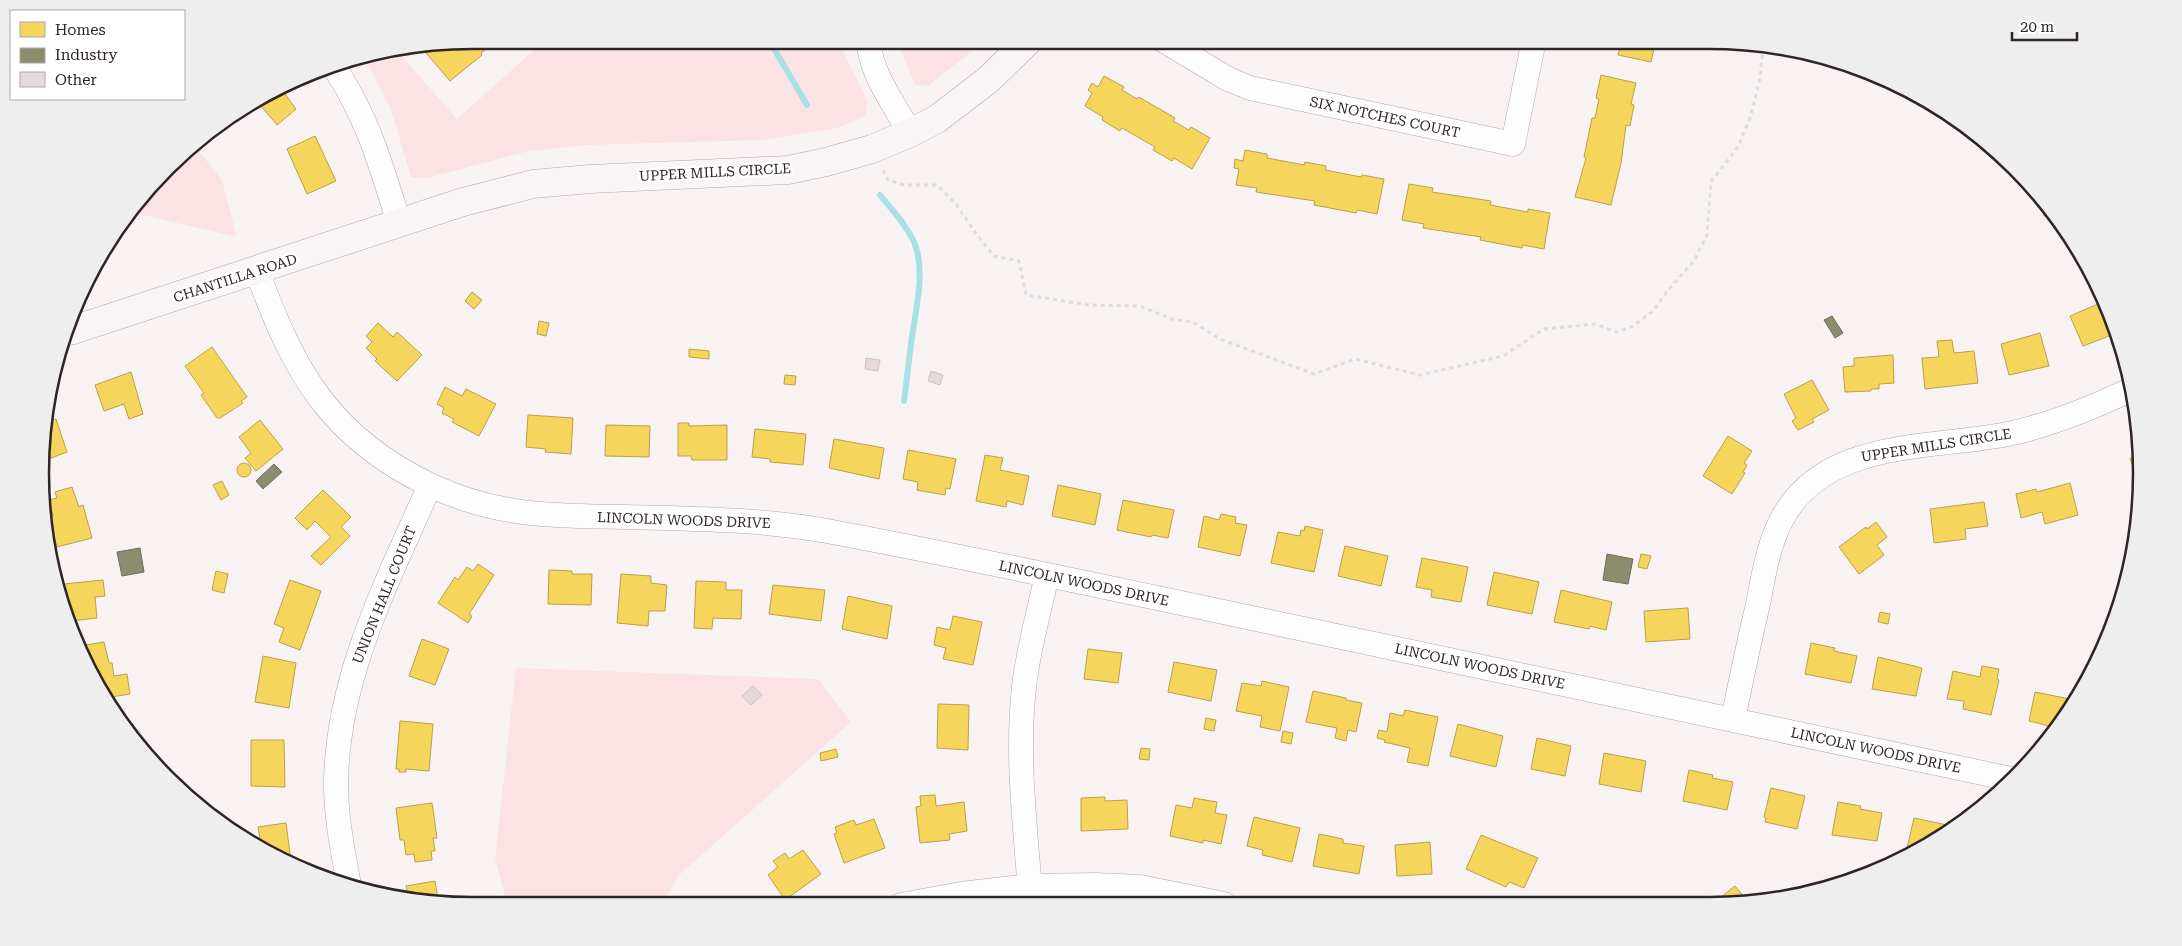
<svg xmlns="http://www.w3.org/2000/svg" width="2182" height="946" viewBox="0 0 2182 946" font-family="'Roboto Serif',serif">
<rect width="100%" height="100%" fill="#f8f2f2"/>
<path fill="#fbe3e5" d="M545,40h299l-2,9 26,53 -3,14 -28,12 -75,12 -176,5 -57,6 -102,27 -16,-1 -21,-70 -26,-49 34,-6 59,67z
M897,40h89l-58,46 -13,-1z
M193,144l29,36 15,57 -103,-24z
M516,668l302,11 33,43 -173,154 -16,29 -154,1 -13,-47z"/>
<path fill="#f6d55c" stroke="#bba04c" d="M473,40h24l-16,13 1,2 -32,26 -24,-28 7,-6z
M1622,40h34l-5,22 -33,-7z
M1601,75l35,8 -5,21 3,1 -4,21 -4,-1 -5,38 -10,42 -36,-8 11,-39 -2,-1 8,-39h3l4,-19 -3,-1z
M1104,76l20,11 -2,3 15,9 2,-2 36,21 -2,3 16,9 2,-3 19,11 -18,31 -18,-11 -2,3 -19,-11 2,-3 -33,-19 -2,3 -18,-11 1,-3 -18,-11 7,-13 -4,-3 4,-7 6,4z
M280,87l16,22 -19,16 -22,-26z
M315,136l21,45 -29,13 -20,-45z
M1245,150l22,4v4l37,7 1,-3 21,4 -1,4 36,7 1,-2 22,4 -7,35 -20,-4 -1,3 -42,-8 1,-4 -59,-9 1,-4 -21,-3 3,-16 -5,-1 1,-9 8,2z
M1409,184l24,4 -1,4 59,9 -1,4 38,7v-3l22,4 -6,36 -21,-4 -1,3 -42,-8 1,-3 -58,-9 1,-4 -22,-4z
M2044,200l9,10 4,6h-13z
M472,292l10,8 -8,9 -9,-8z
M2105,301l12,32 -34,13 -13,-30z
M539,321l10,2 -3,13 -9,-2z
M378,323l15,14 4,-5 25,23 -25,26 -22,-20 2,-2 -11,-11 6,-6 -6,-6z
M2040,333l9,33 -40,9 -8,-31z
M1952,340l2,13 20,-2 4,32 -53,6 -3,-31 17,-1 -2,-16z
M212,347l35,50 -6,4 2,2 -23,15h-3l-16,-23 3,-2 -19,-27z
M689,349l20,2v8l-20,-2z
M1893,355l1,28 -15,1v5h-8v2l-26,1 -2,-25 11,-1v-8z
M131,372l12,42 -14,5 -5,-15 -20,7 -9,-26z
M785,375l11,1 -1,9 -11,-1z
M1812,380l17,30 -17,9 2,3 -16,8 -6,-9 4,-3 -12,-24z
M445,387l17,9 4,-7 30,15 -17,32 -27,-14 2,-3 -12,-6 2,-5 -7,-4z
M50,411l3,9 3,-1 11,33 -21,8 2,-48z
M528,415l45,3 -2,36 -26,-2 1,-3 -20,-2z
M260,420l23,29 -27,22 -11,-13 6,-5 -12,-16z
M678,423h11v3l38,-1v35h-35l-1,-4h-13z
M606,425l44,1 -1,31 -44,-1z
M755,429l51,5 -3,31 -33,-3v-3l-18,-2z
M1728,436l24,15 -8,12 3,2 -4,7 2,1 -13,21 -29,-18z
M834,439l50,9 -5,31 -50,-11z
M908,450l48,9 -6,30 -4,-1 -1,7 -28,-5 1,-8 -15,-3z
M2141,453l-1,26 -10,-20z
M985,455l18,3 -3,12 29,6 -6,29 -16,-4 -1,6 -30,-6z
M237 470a7 7 0 1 1 14 0a7 7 0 1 1-14 0Z
M222,481l7,14 -8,5 -8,-15z
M2070,483l8,32 -33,9 -3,-12 -21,6 -5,-24 20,-5 1,3z
M1058,485l43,9 -6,31 -43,-9z
M72,487l7,20 4,-2 9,33 -35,9 -9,-30 5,-1 -4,-16 8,-2 -2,-6z
M323,490l28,27 -10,10 9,9 -29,29 -10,-9 20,-19 -16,-16 -8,9 -12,-12z
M1123,500l51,10 -6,28 -16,-3 -1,2 -34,-7z
M1984,502l4,24 -23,3 1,10 -32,4 -4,-34z
M1221,514l15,3 -1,6 12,2 -7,31 -42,-9 6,-31 15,4z
M1876,522l11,15 -10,8 7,10 -25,19 -20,-27 27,-20 1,2z
M1305,526l18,4 -9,42 -43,-9 7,-31 22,4 1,-6 3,1z
M1345,546l43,10 -7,30 -43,-10z
M1641,554l10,2 -4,13 -9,-2z
M1422,558l46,9 -7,35 -30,-5 1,-7 -16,-3z
M478,564l16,11 -25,39 3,2 -4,7 -30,-20 17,-26 3,3 9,-13 6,4z
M549,570l23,1v3h20l-1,31 -43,-1z
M216,571l12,3 -4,19 -12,-3z
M1494,572l45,10 -7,32 -45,-9z
M621,574l30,2v7l16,2 -2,26h-16l-1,15 -31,-3z
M103,580l2,16 -10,1 2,21 -26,3 -2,-14h-5l-2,-11 3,-1 -1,-11z
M290,580l31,11 -21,59 -21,-8 5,-14 -10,-4z
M696,581l30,1v8h16l-1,29 -28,-1 -1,11 -18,-1z
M773,585l52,5 -4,31 -52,-7z
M1561,590l51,12 -6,28 -16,-4 -1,3 -35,-7z
M848,596l44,10 -5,33 -45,-10z
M1688,608l2,31 -44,3 -2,-31z
M1880,612l10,2 -2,10 -10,-2z
M953,616l29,6 -9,43 -30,-6 3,-11 -12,-3 3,-18 13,3z
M422,639l27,10 -14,36 -26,-9z
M104,642l5,21h3l2,13 13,-2 3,20 -25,4 -7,-9 -16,-36h4l-1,-8z
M1811,643l24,5 -1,3 23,5 -6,27 -46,-9z
M1088,649l34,4 -4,30 -34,-4z
M263,656l33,7 -7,45 -34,-6z
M1878,657l44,11 -6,28 -44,-7z
M1174,662l43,8 -6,31 -43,-9z
M1982,666l17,3 -2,10 2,1 -8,35 -28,-6 1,-8 -17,-2 6,-28 27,6z
M1262,681l27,6 -9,44 -20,-4 2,-11 -26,-5 6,-28 19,3z
M1313,691l33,7v2l16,3 -6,29 -8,-2 -2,11 -11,-3 2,-10 -31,-6z
M2035,692l35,7 -4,18 -9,11 -28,-7z
M938,704l31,1 -1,45 -31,-2z
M1405,710l33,7 -10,49 -21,-4 3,-14 -26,-6 1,-2 -8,-2 2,-8 8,2 3,-19 13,3z
M1206,718l10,2 -2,11 -10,-2z
M400,721l33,3 -4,47 -23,-2v3h-7v-3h-3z
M1458,724l45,12 -7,31 -46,-11z
M1283,731l10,2 -2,11 -10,-2z
M1537,738l34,8 -6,30 -34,-7z
M251,740h33l1,47 -34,-1z
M1141,748l9,1 -1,11 -10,-1z
M836,749l2,8 -17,4 -1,-8z
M1604,753l42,8 -5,31 -42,-8z
M1689,770l24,5 -1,3 21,4 -6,28 -44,-9z
M1771,788l34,8 -8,33 -32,-7 1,-4 -2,-1z
M935,795l1,11 28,-4 3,29 -18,3 1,6 -30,3 -4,-36 5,-1 -1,-10z
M1105,797v4l22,-1 1,29 -47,2v-33z
M1194,798l23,4 -2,11 12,2 -6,29 -18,-4v3l-33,-7 6,-31 16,3z
M1838,802l23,4 -1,3 22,4 -5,28 -45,-6z
M432,803l5,35h-4l2,13h-4l1,9 -17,2 -1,-8 -8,1 -2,-15h-4l-4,-32z
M1254,817l46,11 -8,34 -30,-7 1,-5 -16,-4z
M1914,818l33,7 -1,6 -29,19 -10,-2z
M874,819l11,29 -41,15 -10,-29 3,-1 -2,-6 19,-7 2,5z
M286,823l5,38 -4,1 -25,-12 -4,-23z
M1319,834l24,5v4l21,3 -5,28 -46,-8z
M1481,835l57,23 -14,30 -15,-6 -3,5 -40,-18z
M1430,842l2,32 -35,2 -2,-31z
M803,850l18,24 -36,26 -17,-25 10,-8 -5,-6 12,-8 4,6z
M435,881l3,19 -30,-5 -2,-9z
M1735,886l13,16h-33z
M734,899l8,6h-12z"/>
<path fill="#8c8c6e" stroke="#706d58" d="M1832,316l11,17 -8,5 -11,-18z
M274,464l8,8 -19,17 -7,-8z
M140,548l4,24 -22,4 -5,-24z
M1607,554l26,5 -5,25 -25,-4z"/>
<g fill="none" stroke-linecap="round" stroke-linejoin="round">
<path stroke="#a8e0e4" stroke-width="6" d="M769,40l38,65
M880,195c12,15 26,29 34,47 12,29 2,65 -2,95 -3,21 -5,43 -8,64"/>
</g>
<path fill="#e6d9da" stroke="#cdc5c5" d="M866,358l14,2 -2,11 -13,-2z
M931,371l12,4 -3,10 -12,-4z
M753,686l9,9 -11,10 -9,-9z"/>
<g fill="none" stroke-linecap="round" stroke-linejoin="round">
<defs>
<path id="street" d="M869,40c-1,30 27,67 41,93
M1163,40l65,39 22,9 263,56 21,-104
M332,64c35,51 49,101 67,159
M257,271c37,101 73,167 175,215 67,31 124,30 195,31 67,2 134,2 200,14 156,29 311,63 467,96 239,50 478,100 717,152
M1733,719c8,-38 16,-77 25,-115 5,-26 9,-52 20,-77 40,-89 149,-77 230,-93 43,-9 84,-26 124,-45
M349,885c-6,-33 -13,-67 -13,-101 1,-108 52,-203 94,-299
M1031,904c-5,-72 -15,-144 -7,-217 4,-37 15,-75 23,-112
M901,905l60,-11 69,-8 65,-1 45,2 84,17"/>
<path id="secondary" d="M70,331l393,-129 70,-18 57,-5 198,-9 38,-8 46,-13 38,-16 27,-14 51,-39 41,-40"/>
</defs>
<use href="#street" stroke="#b1a9a9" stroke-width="25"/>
<use href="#secondary" stroke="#b1a9a9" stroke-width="29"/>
<path stroke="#dedcdc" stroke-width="3" stroke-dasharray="4 4" stroke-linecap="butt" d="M883,170l5,10 16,5h33l19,19 21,31 17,21 25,5 7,34 63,10 50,1 33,13 21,3 27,17 94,35 41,-15 65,16 83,-19 41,-27 51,-5 22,8 16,-6 20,-15 16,-22 25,-28 13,-26 4,-53 27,-35 13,-32 9,-37 3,-29"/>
<use href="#street" stroke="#fefdfd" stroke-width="24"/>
<use href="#secondary" stroke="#f9f4f5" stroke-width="28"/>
</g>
<g text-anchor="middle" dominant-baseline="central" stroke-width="5" stroke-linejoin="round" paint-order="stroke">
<g font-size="14" fill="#302526" stroke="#fff">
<text transform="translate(1385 117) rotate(12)">SIX NOTCHES COURT</text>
<text transform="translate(715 172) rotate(-3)">UPPER MILLS CIRCLE</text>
<text transform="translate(235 278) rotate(-18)">CHANTILLA ROAD</text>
<text transform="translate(1936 445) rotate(-9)">UPPER MILLS CIRCLE</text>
<text transform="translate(684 520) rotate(2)">LINCOLN WOODS DRIVE</text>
<text transform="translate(1084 583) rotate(12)">LINCOLN WOODS DRIVE</text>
<text transform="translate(384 595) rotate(-68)">UNION HALL COURT</text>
<text transform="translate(1480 666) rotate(12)">LINCOLN WOODS DRIVE</text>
<text transform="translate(1876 750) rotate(12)">LINCOLN WOODS DRIVE</text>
</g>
</g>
<path d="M0 0H2182V946H0ZM473 49H1709A424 424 0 0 1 2133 473V473A424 424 0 0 1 1709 897H473A424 424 0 0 1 49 473V473A424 424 0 0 1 473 49Z" fill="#eee" fill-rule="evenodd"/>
<path fill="none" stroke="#302526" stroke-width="2.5" d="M473 49H1709A424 424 0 0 1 2133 473V473A424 424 0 0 1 1709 897H473A424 424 0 0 1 49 473V473A424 424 0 0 1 473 49Z"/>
<rect x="10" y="10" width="175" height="90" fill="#ffffff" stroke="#aca8a8"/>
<rect x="20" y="22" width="25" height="15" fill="#f6d55c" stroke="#aca8a8"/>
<text x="55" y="35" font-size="15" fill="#302526">Homes</text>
<rect x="20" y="48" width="25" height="15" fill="#8c8c6e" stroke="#aca8a8"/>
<text x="55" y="60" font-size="15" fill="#302526">Industry</text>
<rect x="20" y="72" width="25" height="15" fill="#e6d9da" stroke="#aca8a8"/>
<text x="55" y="85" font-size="15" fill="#302526">Other</text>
<path d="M2012 32v8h65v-8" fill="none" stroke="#302526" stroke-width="2.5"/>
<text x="2020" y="32" font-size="15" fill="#302526" stroke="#ffffff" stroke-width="4" paint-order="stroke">20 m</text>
</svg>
